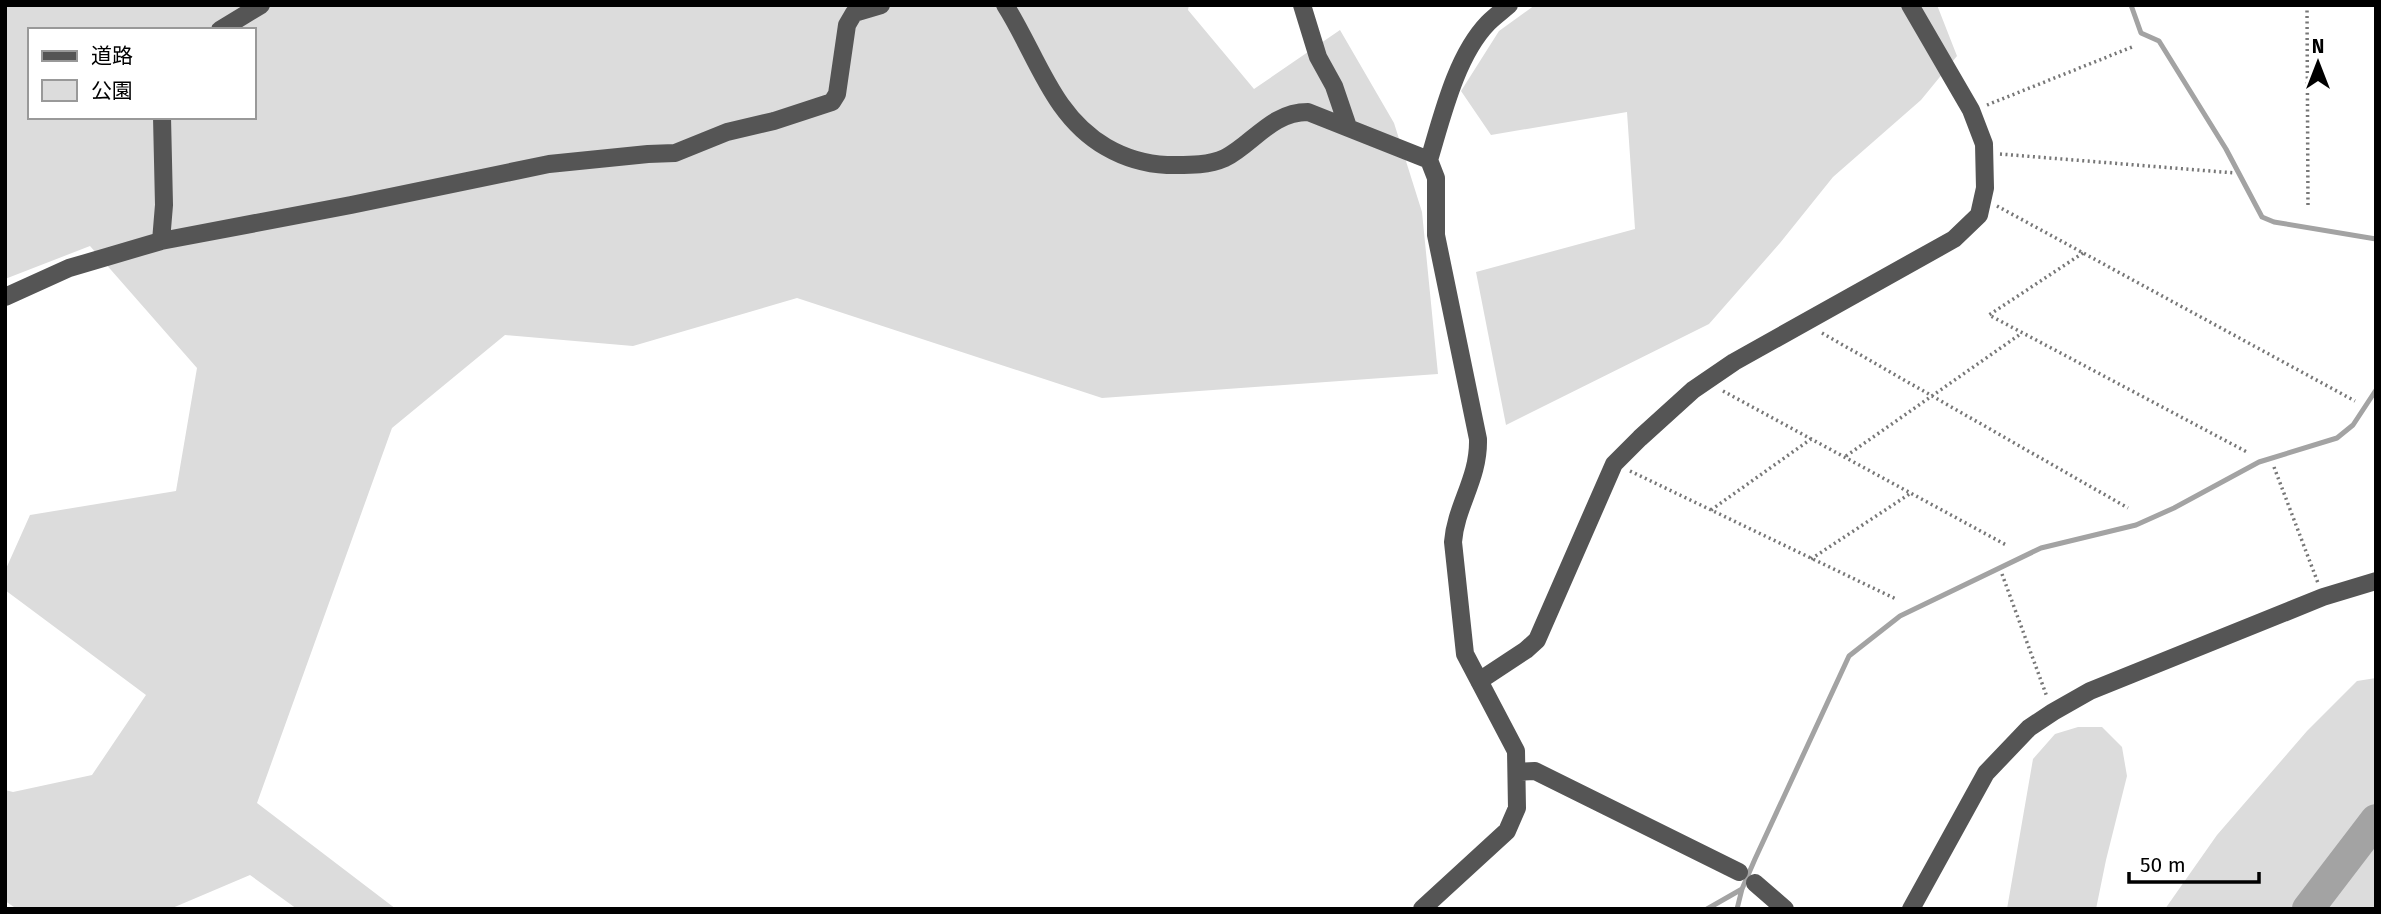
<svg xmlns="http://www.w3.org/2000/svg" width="2381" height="914" viewBox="0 0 2381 914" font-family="'Fira Sans','Noto Sans JP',sans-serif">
<rect width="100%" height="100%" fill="#fff"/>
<path fill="#dcdcdc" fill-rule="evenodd" d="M5,5h1184l-1,5 66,79 86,-59 54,93 28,89 16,162 -336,24 -305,-100 -164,48 -128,-11 -113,93 -135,375 139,106h-99l-47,-34 -80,34 -84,-2 -69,2 -12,-8v-111l8,2 79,-17 54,-80 -141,-105v-19l25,-56 146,-24 21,-123 -107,-122 -85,33zM30,30h224v87h-224z
M1535,5h402l20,51 -36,44 -88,77 -53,66 -71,81 -203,101 -30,-153 159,-43 -8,-117 -136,23 -30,-44 38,-60z
M2376,678v231h-211l52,-74 90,-104 50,-50z
M2078,727h24l20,20 5,29 -21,84 -10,49h-89l26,-150 22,-25z"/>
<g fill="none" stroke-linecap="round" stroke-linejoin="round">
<path stroke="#a3a3a3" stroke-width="5" d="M2131,5l10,28 18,8 67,108 36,68 12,5 102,17
M1707,909l35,-20
M1737,909l5,-20 13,-30 94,-203 51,-40 141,-68 95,-23 38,-17 85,-46 78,-24 16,-13 23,-35"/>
<path stroke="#a3a3a3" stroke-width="32" d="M2308,909l68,-89"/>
<path stroke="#777" stroke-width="3.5" stroke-dasharray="2 3.5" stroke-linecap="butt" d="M2307,5l1,202
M1987,105l145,-58
M2000,154l235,19
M1997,206l358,195
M2083,253l-94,62 258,137
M1822,333l306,175
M1723,391l285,155
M1846,456l176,-123
M2274,467l44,116
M1630,471l266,128
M1711,510l100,-71
M1811,559l100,-66
M2002,574l45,123"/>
<path stroke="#555" stroke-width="18" d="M1005,5c32,50 47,111 101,142 19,11 39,17 61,18 20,0 40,1 58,-7 28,-14 46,-46 83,-46l121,48
M1302,5l16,52 16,29 14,41
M220,30l41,-25
M161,241l3,-36 -2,-88
M5,297l64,-29 92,-27 190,-36 198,-41 99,-10 27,-1 52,-21 47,-11 58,-19 5,-8 10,-69 7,-12 27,-8
M1479,681l47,-31 11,-10 77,-176 26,-26 53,-48 41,-28 220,-123 25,-24 6,-27 -1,-44 -13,-34 -61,-105
M1517,772l18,-1 204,101
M1755,883l30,26
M1422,909l85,-78 10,-23 -1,-57 -51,-97 -12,-112c3,-37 26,-63 25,-103l-42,-204v-57l-7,-18c13,-43 27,-104 59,-137 6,-6 14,-12 21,-18
M1911,909l75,-136 43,-45 24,-16 37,-21 233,-94 53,-16"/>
</g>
<rect width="2381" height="914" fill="none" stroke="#000000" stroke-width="14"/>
<rect x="28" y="28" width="228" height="91" fill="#ffffff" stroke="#999999" stroke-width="2"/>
<rect x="42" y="51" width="35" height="10" fill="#555555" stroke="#999999" stroke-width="2"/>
<text x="91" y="63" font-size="21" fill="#000000">道路</text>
<rect x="42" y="80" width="35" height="21" fill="#dcdcdc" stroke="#999999" stroke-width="2"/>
<text x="91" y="98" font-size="21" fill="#000000">公園</text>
<g transform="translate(2318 63)" stroke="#ffffff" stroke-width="5" paint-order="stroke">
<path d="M0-5L12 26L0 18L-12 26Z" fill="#000000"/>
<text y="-10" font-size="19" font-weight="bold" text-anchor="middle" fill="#000000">N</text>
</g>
<path d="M2129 872v10h130v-10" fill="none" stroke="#000000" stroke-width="3.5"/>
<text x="2140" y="872" font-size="21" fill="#000000" stroke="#ffffff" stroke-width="5" paint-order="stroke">50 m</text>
</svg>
